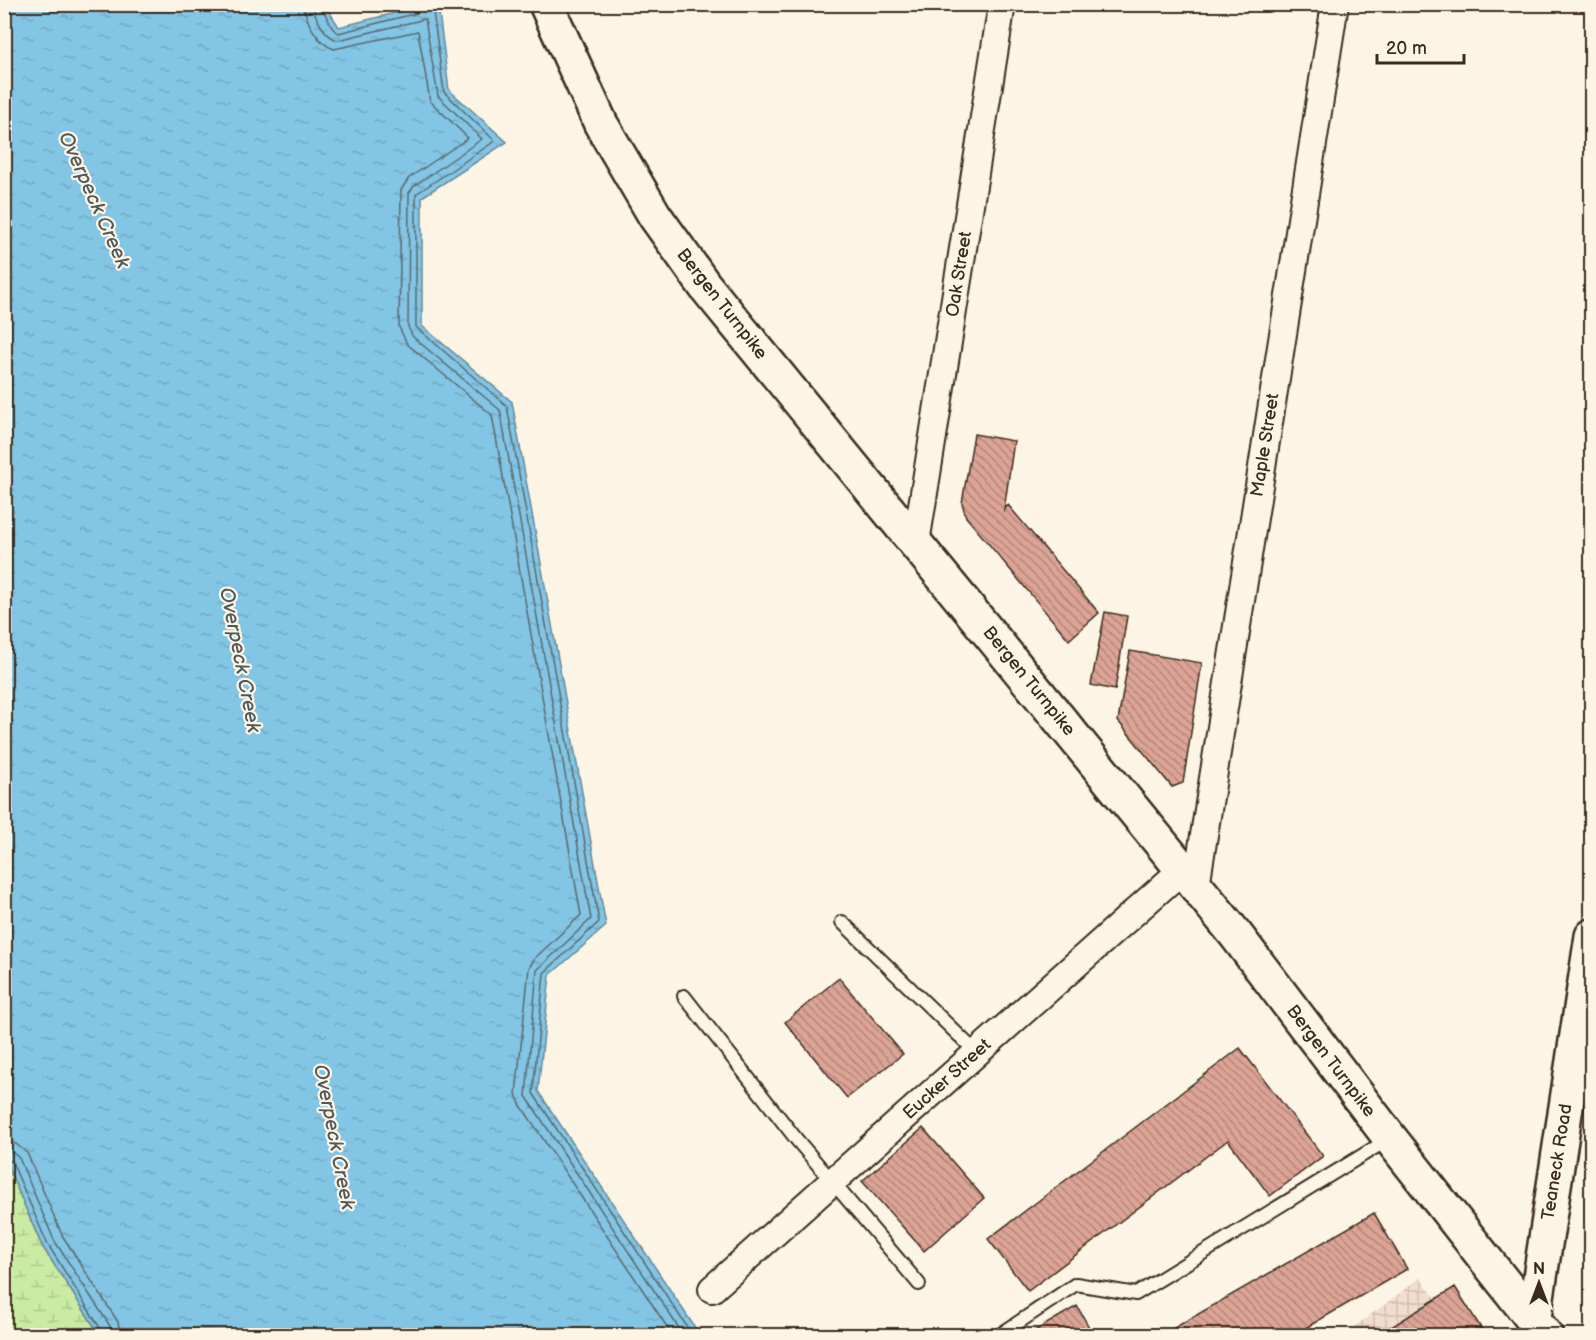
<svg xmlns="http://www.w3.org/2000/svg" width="1596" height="1340" viewBox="0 0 1596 1340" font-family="'Balsamiq Sans',sans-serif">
<defs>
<pattern id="industrial-grid" width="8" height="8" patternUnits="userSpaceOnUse" patternTransform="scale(1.5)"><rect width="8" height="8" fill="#f2ddcd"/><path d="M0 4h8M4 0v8" fill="none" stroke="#d0beb0"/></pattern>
<pattern id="wetland-marsh" width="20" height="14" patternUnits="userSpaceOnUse" patternTransform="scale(1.5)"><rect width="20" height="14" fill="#caeba3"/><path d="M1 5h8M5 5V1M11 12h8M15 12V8" fill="none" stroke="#aeca8c"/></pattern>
<pattern id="water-ripples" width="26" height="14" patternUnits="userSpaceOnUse" patternTransform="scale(1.5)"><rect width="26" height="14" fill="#83c5e4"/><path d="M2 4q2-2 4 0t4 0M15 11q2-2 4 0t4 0" fill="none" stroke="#72a9c3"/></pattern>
<pattern id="building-back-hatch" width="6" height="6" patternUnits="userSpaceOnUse" patternTransform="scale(1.5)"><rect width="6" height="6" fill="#dca496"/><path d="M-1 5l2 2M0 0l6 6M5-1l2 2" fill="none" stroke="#b4867a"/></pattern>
</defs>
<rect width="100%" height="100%" fill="#fcf5e5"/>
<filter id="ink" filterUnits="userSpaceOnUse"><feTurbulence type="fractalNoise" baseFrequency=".0167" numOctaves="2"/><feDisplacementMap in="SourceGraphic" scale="12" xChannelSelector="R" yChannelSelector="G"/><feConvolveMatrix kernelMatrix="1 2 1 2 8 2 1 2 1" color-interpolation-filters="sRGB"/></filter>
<g filter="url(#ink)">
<path fill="url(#industrial-grid)" d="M1420,1278l45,57 -123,1z"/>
<path fill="url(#wetland-marsh)" stroke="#828a60" stroke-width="1.5" d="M4,1158l38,88 58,89h-95z"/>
<path fill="url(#water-ripples)" stroke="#668795" stroke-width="1.5" d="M4,5h321l14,22 88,-22h11l11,85 58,52 -85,55v129l90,76 94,524 -56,49 -12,116 162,244h-600l-58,-89 -38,-88z"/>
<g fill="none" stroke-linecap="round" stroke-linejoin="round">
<path stroke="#58686d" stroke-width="1.5" d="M304,4c1,17 14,40 30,45l84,-18 12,70 38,37 -59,40 -8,12 -2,137 8,17 85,71 89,500 -46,43 -6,10 -13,126 4,10 153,232
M313,4c1,13 12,33 25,36l87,-21 13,77 44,43 -68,47 -5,7 -1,134 5,10 87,73 91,509 -54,51 -11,126 158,240
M320,4l13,25 6,4 78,-20 5,-9
M432,4l12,88 51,49 -79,53v133l91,79 92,516 -55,51 -11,120 160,243
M4,1141l12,3 11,9 35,82 56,87 3,14
M4,1151l8,1 7,6 35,82 56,86 2,10
M4,1158l8,4 35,81 58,93"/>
</g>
<path fill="url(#building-back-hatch)" stroke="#3b2a1e" stroke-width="1.5" d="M974,434l40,7 -10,69 4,-5 91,108 -30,27 -103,-123 -4,-14z
M1105,612l22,4 -12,74 -24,-5z
M1130,651l72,12 -19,120 -11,4 -54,-66z
M839,978l64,76 -56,44 -62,-76z
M1240,1048l83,108 -53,40 -42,-56 -200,151 -40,-52z
M923,1128l61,70 -60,53 -62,-70z
M1374,1213l33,56 -115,67h-132z
M1455,1287l31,49h-109z
M1077,1306l17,30h-68z"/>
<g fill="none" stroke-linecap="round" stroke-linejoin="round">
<defs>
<path id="lane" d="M842,922l135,131
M684,996l113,144 122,144
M998,1336l78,-52 60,10 253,-155"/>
<path id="street" d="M916,543l86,-539
M1196,886l139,-882
M712,1289l471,-420"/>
<path id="secondary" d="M546,4l55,120 54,92 50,70 531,649 154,203 156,198
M1534,1317l58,-381"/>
</defs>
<use href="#lane" stroke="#3b2a1e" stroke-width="16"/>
<use href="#street" stroke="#3b2a1e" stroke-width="30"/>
<use href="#secondary" stroke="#3b2a1e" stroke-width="38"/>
<use href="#lane" stroke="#fcf5e5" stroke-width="12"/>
<use href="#street" stroke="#fcf5e5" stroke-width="26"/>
<use href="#secondary" stroke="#fcf5e5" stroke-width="33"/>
</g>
</g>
<g text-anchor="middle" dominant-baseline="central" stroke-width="4.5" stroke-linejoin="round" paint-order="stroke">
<g font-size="18" fill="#3b2a1e" stroke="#fcf5e5">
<text transform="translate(959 274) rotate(-81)">Oak Street</text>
<text transform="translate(722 304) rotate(52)">Bergen Turnpike</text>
<text transform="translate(1265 445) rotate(-81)">Maple Street</text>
<text transform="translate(1029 681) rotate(51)">Bergen Turnpike</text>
<text transform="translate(1331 1061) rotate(53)">Bergen Turnpike</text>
<text transform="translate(947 1079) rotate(-42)">Eucker Street</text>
<text transform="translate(1557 1162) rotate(-81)">Teaneck Road</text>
</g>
<g font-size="20" font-style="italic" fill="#515859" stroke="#fcf5e5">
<text transform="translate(94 200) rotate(66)">Overpeck Creek</text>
<text transform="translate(240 660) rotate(79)">Overpeck Creek</text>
<text transform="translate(334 1137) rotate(79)">Overpeck Creek</text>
</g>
</g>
<rect width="1596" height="1340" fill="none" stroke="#fcf5e5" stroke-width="24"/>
<rect x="12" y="12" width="1572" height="1316" fill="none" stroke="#3b2a1e" stroke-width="2" filter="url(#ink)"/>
<g transform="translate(1539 1283)" stroke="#fcf5e5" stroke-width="4.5" paint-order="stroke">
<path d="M0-4.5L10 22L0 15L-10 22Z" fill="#3b2a1e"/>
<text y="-9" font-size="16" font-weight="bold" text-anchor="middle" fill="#3b2a1e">N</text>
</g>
<path d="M1377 54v9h87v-9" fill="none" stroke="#3b2a1e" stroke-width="3"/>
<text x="1386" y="54" font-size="18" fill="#3b2a1e" stroke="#fcf5e5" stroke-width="4.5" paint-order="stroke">20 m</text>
</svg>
